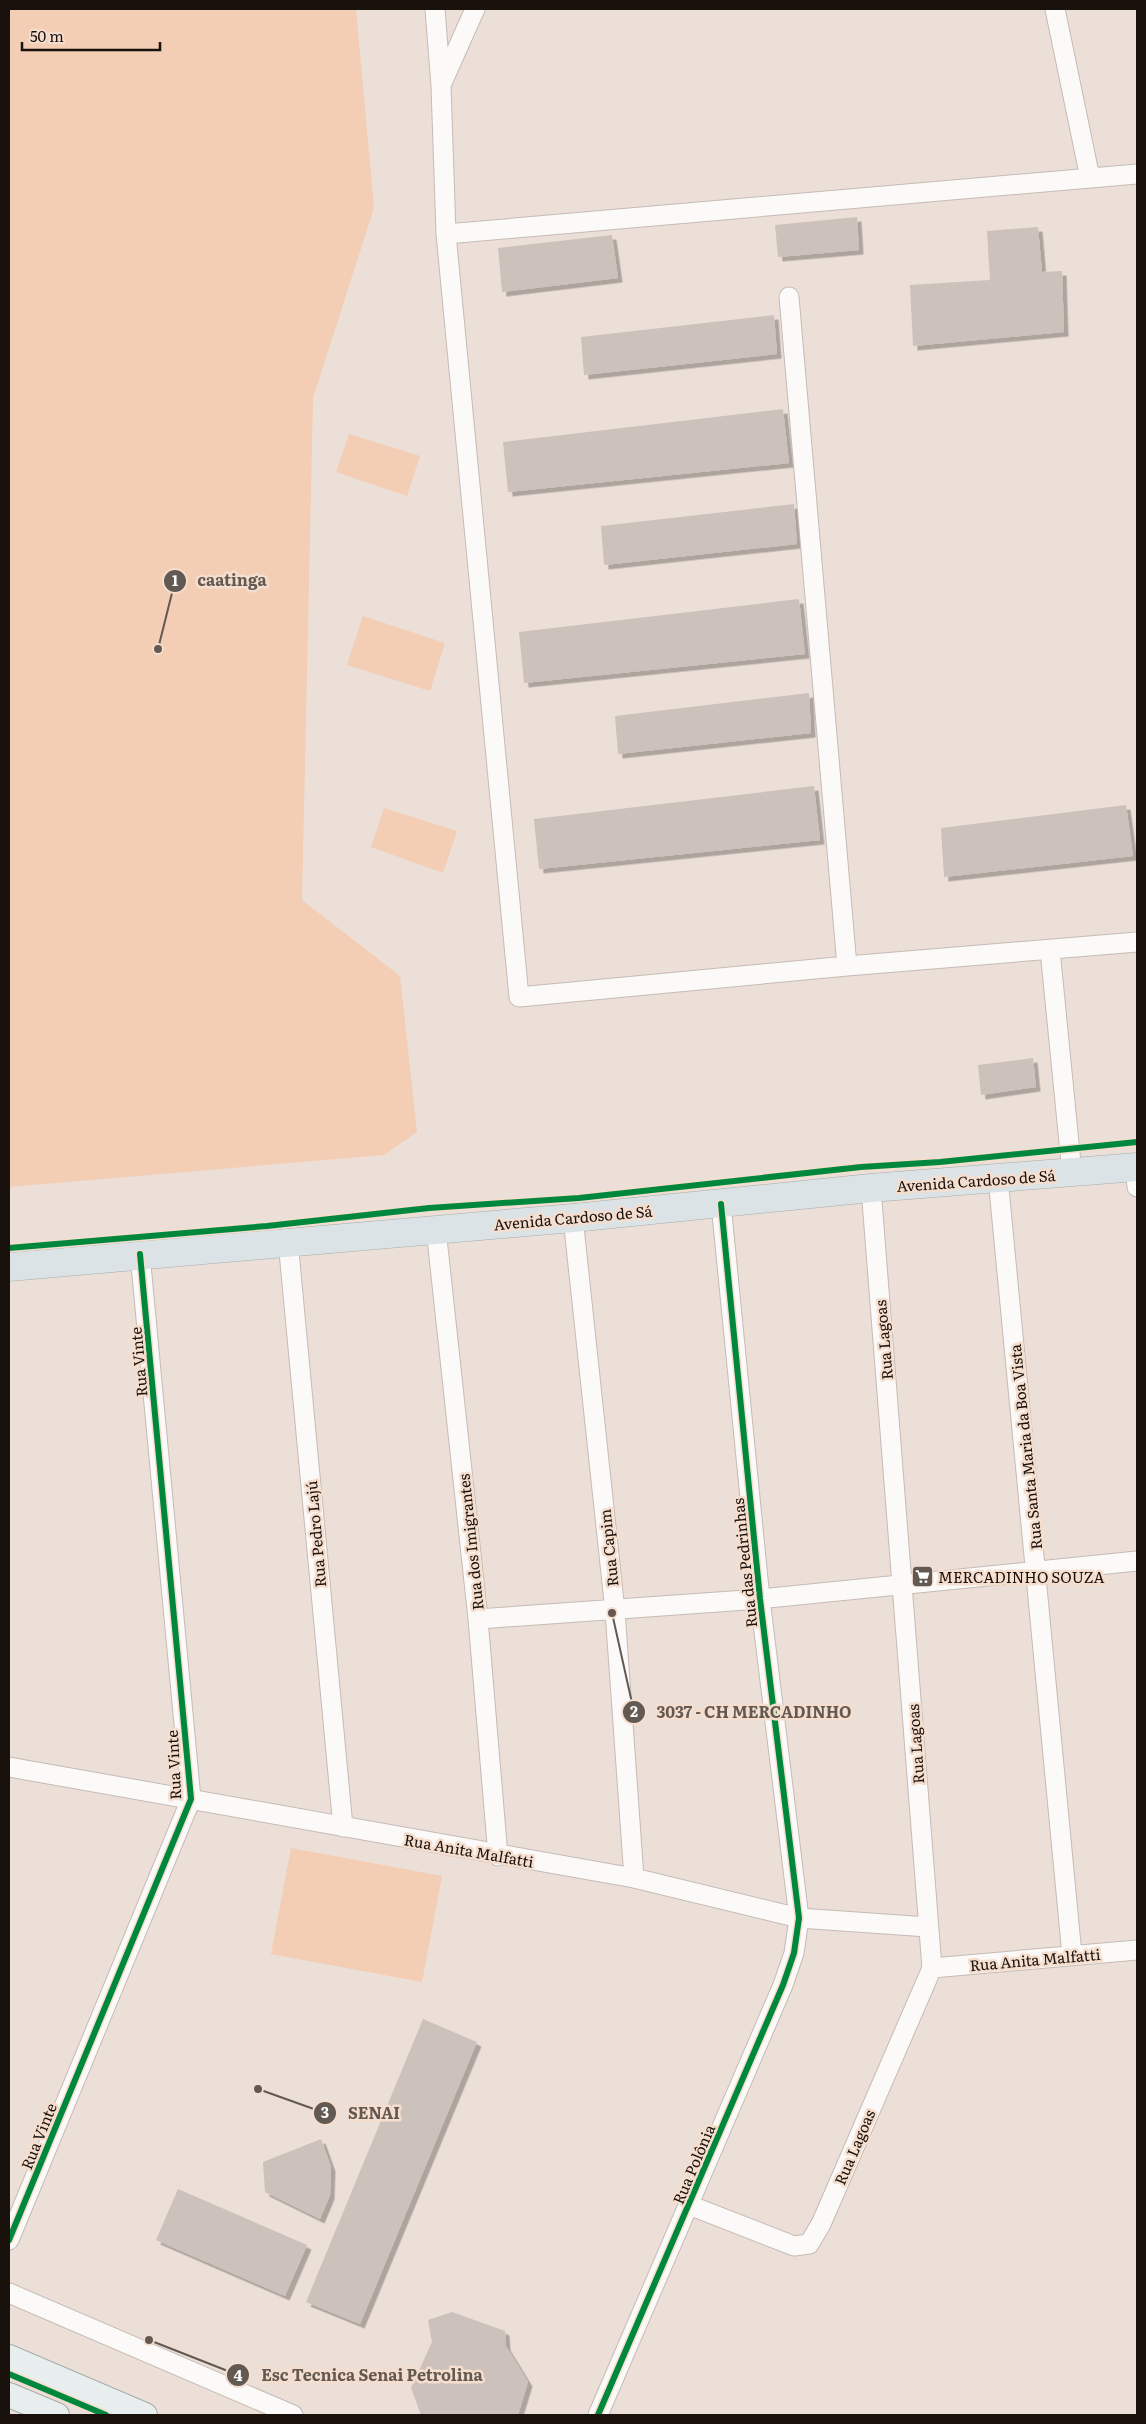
<svg xmlns="http://www.w3.org/2000/svg" width="1146" height="2424" viewBox="0 0 1146 2424" font-family="Literata,serif">
<defs>
<filter id="shadow"><feDropShadow dx="4.5" dy="4.5" stdDeviation="0" flood-color="#0004"/></filter>
</defs>
<rect width="100%" height="100%" fill="#ecdfd7"/>
<path fill="#f3cdb4" d="M9,9h347l18,199 -61,190 -11,502 98,76 17,156 -33,23 -375,32z
M349,434l71,22 -13,40 -71,-24z
M363,616l82,27 -15,48 -83,-26z
M384,808l73,23 -14,42 -72,-26z
M291,1848l151,28 -20,106 -151,-28z"/>
<path fill="#ccc1bb" filter="url(#shadow)" d="M857,217l2,33 -81,7 -3,-32z
M1038,227l4,45 20,-1 2,61 -151,14 -3,-61 80,-5 -3,-49z
M612,235l6,43 -116,14 -4,-44z
M774,315l3,39 -193,21 -3,-38z
M783,409l6,54 -281,29 -5,-50z
M794,504l3,40 -193,21 -3,-39z
M799,599l6,55 -281,29 -5,-51z
M809,693l2,40 -193,21 -3,-38z
M814,786l6,54 -281,29 -5,-50z
M1126,805l7,51 -189,21 -3,-49z
M1033,1058l3,29 -55,8 -3,-30z
M423,2019l54,23 -117,282 -54,-22z
M321,2139l10,28 -1,28 -10,24 -55,-27 -2,-30z
M178,2189l129,56 -22,51 -129,-56z
M452,2312l53,19 1,15 22,36 -10,33h-97l-10,-27 21,-46 -4,-22z"/>
<g fill="none" stroke-linecap="round" stroke-linejoin="round">
<defs>
<path id="minor" d="M435,9l6,77 5,148 73,763 328,-31 290,-24
M1055,9l35,169
M442,83l33,-74
M446,234l691,-60
M789,297l58,669
M1050,950l22,223
M1135,1167l2,20
M998,1178l74,777
M573,1218l42,393 19,267
M436,1229l42,390 20,237
M288,1241l55,586
M478,1619l282,-20 377,-38
M9,1767l625,111 165,40 129,9
M932,1968l205,-18
M689,2205l105,41 15,-2 12,-20 111,-256 -61,-780
M9,2240l182,-441 -51,-545
M9,2293l284,122
M598,2415l185,-430 11,-32 5,-35 -39,-319 -39,-395"/>
<path id="major" d="M9,2357l136,58
M9,2395l48,20"/>
<path id="highway" d="M9,1267l564,-49 298,-30 266,-21"/>
</defs>
<use href="#minor" stroke="#c5bbb5" stroke-width="21"/>
<use href="#major" stroke="#a6abac" stroke-width="26"/>
<use href="#highway" stroke="#a6abac" stroke-width="29"/>
<use href="#minor" stroke="#fcfaf9" stroke-width="19"/>
<use href="#major" stroke="#e8edee" stroke-width="24"/>
<use href="#highway" stroke="#dbe3e6" stroke-width="28"/>
<defs>
<path id="cycleway" d="M9,1248l258,-22 162,-18 150,-10 282,-31 79,-5 197,-20
M9,2240l182,-441 -51,-545
M9,2374l97,41
M598,2415l185,-430 11,-32 5,-35 -39,-319 -39,-395"/>
</defs>
<use href="#cycleway" stroke="#f5dece" stroke-width="9"/>
<use href="#cycleway" stroke="#00873e" stroke-width="6"/>
</g>
<defs>
<symbol id="supermarket-square" viewBox="-11 -11 22 22"><rect x="-9" y="-9" width="18" height="18" rx="4" fill="#635953" stroke="#f5dece"/><path d="M-6-5.5h2.5l.6 2H6L4.5 2H-2.5L-4.4-4H-6ZM-1.5 3.2a1.3 1.3 0 1 0 .1 0ZM3 3.2a1.3 1.3 0 1 0 .1 0Z" fill="#fff"/></symbol>
</defs>
<g fill-rule="evenodd">
<use href="#supermarket-square" x="910" y="1564" width="25" height="25"/>
</g>
<g text-anchor="middle" dominant-baseline="central" stroke-width="5" stroke-linejoin="round" paint-order="stroke">
<g font-size="15" fill="#19110c" stroke="#f5dece">
<text transform="translate(976 1180) rotate(-4)">Avenida Cardoso de Sá</text>
<text transform="translate(573 1217) rotate(-5)">Avenida Cardoso de Sá</text>
<text transform="translate(883 1340) rotate(-95)">Rua Lagoas</text>
<text transform="translate(138 1362) rotate(-95)">Rua Vinte</text>
<text transform="translate(1025 1447) rotate(-96)">Rua Santa Maria da Boa Vista</text>
<text transform="translate(315 1534) rotate(-95)">Rua Pedro Lajú</text>
<text transform="translate(470 1542) rotate(-96)">Rua dos Imigrantes</text>
<text transform="translate(608 1548) rotate(-96)">Rua Capim</text>
<text transform="translate(744 1563) rotate(-96)">Rua das Pedrinhas</text>
<text transform="translate(915 1744) rotate(-94)">Rua Lagoas</text>
<text transform="translate(173 1765) rotate(-93)">Rua Vinte</text>
<text transform="translate(469 1850) rotate(10)">Rua Anita Malfatti</text>
<text transform="translate(1035 1959) rotate(-5)">Rua Anita Malfatti</text>
<text transform="translate(38 2136) rotate(-68)">Rua Vinte</text>
<text transform="translate(854 2147) rotate(-67)">Rua Lagoas</text>
<text transform="translate(693 2164) rotate(-67)">Rua Polônia</text>
</g>
<g font-size="15" fill="#19110c" stroke="#f5dece" text-anchor="start">
<text x="938" y="1576">MERCADINHO SOUZA</text>
</g>
</g>
<path fill="none" stroke="#635953" stroke-width="2" d="M158 649L175 581M612 1613L634 1712M258 2089L325 2113M149 2340L238 2375"/>
<g fill="#635953" stroke="#f5dece" stroke-width="2">
<circle cx="158" cy="649" r="5"/>
<circle cx="612" cy="1613" r="5"/>
<circle cx="258" cy="2089" r="5"/>
<circle cx="149" cy="2340" r="5"/>
<circle cx="175" cy="581" r="12"/>
<circle cx="634" cy="1712" r="12"/>
<circle cx="325" cy="2113" r="12"/>
<circle cx="238" cy="2375" r="12"/>
</g>
<g font-size="15" text-anchor="middle" font-weight="bold" fill="#fff">
<text x="175" y="586">1</text>
<text x="634" y="1717">2</text>
<text x="325" y="2118">3</text>
<text x="238" y="2381">4</text>
</g>
<g font-size="16" text-anchor="middle" font-weight="bold" fill="#635953" stroke="#f5dece" stroke-width="5" stroke-linejoin="round" paint-order="stroke">
<text x="232" y="586">caatinga</text>
<text x="754" y="1718">3037 - CH MERCADINHO</text>
<text x="374" y="2119">SENAI</text>
<text x="372" y="2381">Esc Tecnica Senai Petrolina</text>
</g>
<rect width="1146" height="2424" fill="none" stroke="#19110c" stroke-width="20"/>
<path d="M22 42v8h138v-8" fill="none" stroke="#19110c" stroke-width="2.5"/>
<text x="30" y="42" font-size="15" fill="#19110c" stroke="#f5dece" stroke-width="4" paint-order="stroke">50 m</text>
</svg>
